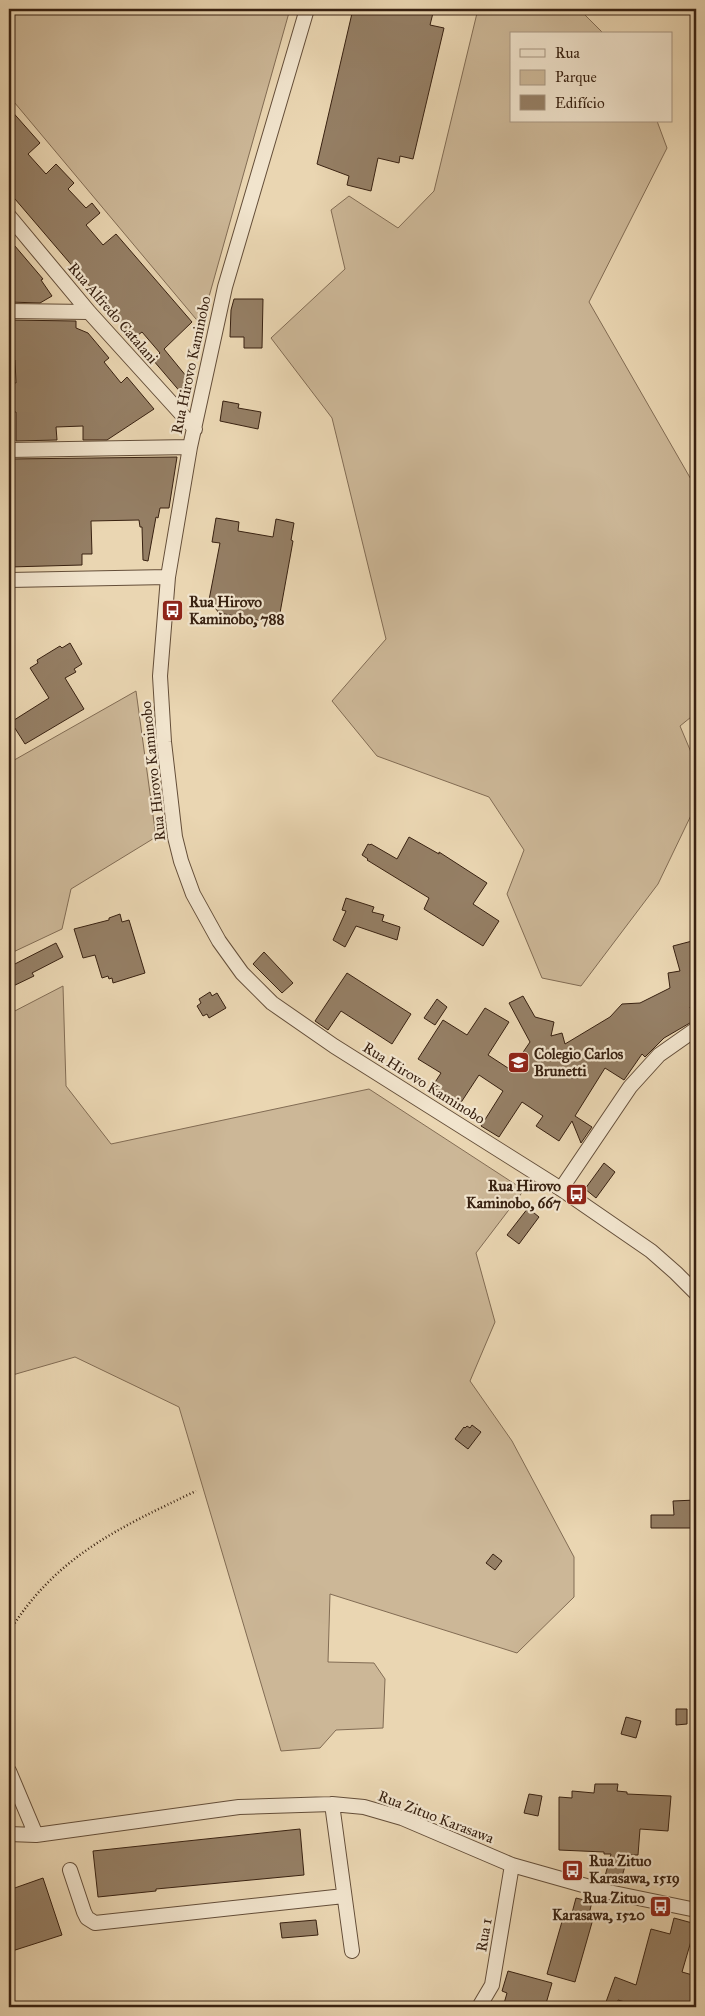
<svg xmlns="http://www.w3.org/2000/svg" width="705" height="2016" viewBox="0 0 705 2016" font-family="'IM FELL Great Primer',serif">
<rect width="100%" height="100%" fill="#ead6b2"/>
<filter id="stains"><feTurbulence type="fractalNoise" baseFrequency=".004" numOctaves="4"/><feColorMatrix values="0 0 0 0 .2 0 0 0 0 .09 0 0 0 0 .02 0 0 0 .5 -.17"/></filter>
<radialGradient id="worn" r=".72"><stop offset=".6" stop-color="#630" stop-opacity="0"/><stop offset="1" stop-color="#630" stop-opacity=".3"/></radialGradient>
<path fill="#ccb797" stroke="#826c54" d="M9,9h281l-89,316 -192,-229z
M478,9h101l25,25h-93v87h146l10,27 -78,154 107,186v225l-16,13 16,38v41l-38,79 -77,102 -39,-8 -35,-84 17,-44 -35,-53 -112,-41 -45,-55 54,-62 -54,-221 -61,-80 74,-69 -14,-59 18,-14 49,32 36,-37z
M136,691l20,146 -85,52 -9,40 -53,25v-191z
M63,986l3,100 45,58 258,-55 155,101 -48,63 19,69 -25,59 42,60 62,116v40l-57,56 -187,-59 -2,68 46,1 11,16 -2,49 -47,2 -16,18 -39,3 -102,-344 -104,-50 -66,19v-362z"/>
<path fill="#957f65" stroke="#382111" d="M353,9h81l-4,16 14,3 -31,131 -13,-3 -1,7 -21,-5 -7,33 -24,-6 2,-9 -32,-12z
M9,108l31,35 -12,11 18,20 10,-10 18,19 -6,6 18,19 6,-5 8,10 -14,12 17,20 13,-11 76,88 -28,27 27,33 -3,19 -35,-41 7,-7 -18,-21 -8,6 -125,-146z
M9,239l34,40 -2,1 11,16 -12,7 -31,-1z
M234,299h29l-1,49h-18v-11h-14l1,-27z
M9,320l67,1v7l12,5 21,25 -5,4 17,21 6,-6 27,32 -47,31h-24v-14l-27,1 1,13 -41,1v-29h-7v-30l7,1 -1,-23h-6z
M223,401l16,3 -1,4 23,4 -3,17 -38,-8z
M177,457l-8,51h-9l-2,10 -2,-1 -8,44 -5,-1 -1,-33h-2l-1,-7 -48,1 1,33h-10v11l-73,2v-108z
M216,518l23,4 -1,9 35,6 3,-18 18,4 -3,17 2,1 -15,83 -59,-11 -10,-13 11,-57 -8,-1z
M70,643l12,21 -8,5 2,3 -11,6 19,31 -59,35 -14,-22 38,-24 -19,-30 8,-5 -1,-3 23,-14 2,2z
M409,837l30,17v-2l48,31 -14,21 26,17 -16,25 -59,-37 5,-11 -62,-38 1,-1 -6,-4 6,-11 2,1 1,-1 26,15z
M346,898l28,9 -2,5 12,3 -2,6 18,6 -3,13 -41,-14 -11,21 -12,-7 13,-29 -4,-1z
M120,914l2,8 7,-2 16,53 -32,10 -1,-5 -3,1 -1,-3 -6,2 -7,-23 -12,3 -9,-29 35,-9v-2z
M696,940v66l-6,1 5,13 -31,18 -19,19 -3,-3 -18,26 -19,-12 -30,48 17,11 -11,16 -9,-22 -13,20 -23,-15 7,-10 -21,-14 -23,35 -18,-11 22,-35 -24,-16 -19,29 -28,-17 9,-14 -23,-14 25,-39 24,15 18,-27 24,14 -21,33 23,15 19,-28 -21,-39 14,-7 12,21 19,5 -3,14 11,-3 3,11 45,-27 12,-13 18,-1 30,-15 -2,-15 12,-2 -7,-25z
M56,943l7,14 -31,16 2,3 -25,12v-21z
M264,952l29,31 -11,10 -29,-29z
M347,973l64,41 -19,30 -51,-33 -13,19 -13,-9z
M210,992l2,4 5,-3 9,15 -17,10 -2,-4 -4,2 -6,-10 4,-3 -2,-4z
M437,999l10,8 -12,18 -11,-7z
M604,1163l11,9 -19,26 -11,-9z
M528,1208l11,9 -20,27 -12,-9z
M472,1425l9,7 -13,17 -13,-10 9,-12 1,1 2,-2 3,2z
M696,1500v28h-45v-13h23l-1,-14z
M493,1554l9,7 -7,9 -9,-7z
M676,1709h11v15l-11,1z
M626,1717l15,4 -5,17 -15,-4z
M595,1784h23l-1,7 10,1v2l44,2 -3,35 -28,-2 -2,26h-10l-8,29 -16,-4 7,-26h-7v-2l-45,-2v-53l13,1v-7l22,2z
M529,1794l13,2 -4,20 -14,-3z
M300,1829l4,46 -148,14v2l-58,6 -5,-46z
M43,1878l19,57 -53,17v-62z
M576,1898l16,4 -4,16 5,1 -18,63 -28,-8 18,-63 7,2z
M674,1918l22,6 -14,48 14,4v31l-20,-4 -1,4h-33l-24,-7 -1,5 -11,-3 9,-25 21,8 15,-56 19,5z
M316,1920l2,15 -36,3 -2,-15z
M508,1971l44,12 -7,24h-42l4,-14 -5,-2z"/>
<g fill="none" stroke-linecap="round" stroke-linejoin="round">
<defs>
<path id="street" d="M307,9l-82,278 -35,160 -22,130 -8,99 4,66 11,95 6,24 12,33 26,47 23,32 30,30 62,43 227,143 90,62 25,22 20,20
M9,216l80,96 106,117
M9,311l80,1
M9,450l181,-3
M9,580l159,-3
M561,1189l69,-102 29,-32 37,-26
M9,1771l27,64
M332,1804l20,147
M9,1834l27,1 203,-28 93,-3 32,3 38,11 110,47 92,26 92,19
M70,1870l14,42 3,6 8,5 249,-27
M479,2007l13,-22 20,-120"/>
</defs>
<use href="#street" stroke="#644e39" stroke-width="16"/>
<path stroke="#382111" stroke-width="2.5" stroke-dasharray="1 2.5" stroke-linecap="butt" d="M9,1632c47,-76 110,-104 187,-141"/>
<use href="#street" stroke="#f1e4cd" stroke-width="14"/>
</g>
<defs>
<symbol id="bus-square" viewBox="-11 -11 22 22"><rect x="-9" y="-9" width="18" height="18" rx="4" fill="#8f2418" stroke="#f1e4cd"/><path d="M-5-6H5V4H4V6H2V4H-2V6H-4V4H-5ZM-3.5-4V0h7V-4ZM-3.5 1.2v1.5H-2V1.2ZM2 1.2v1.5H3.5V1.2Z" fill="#fff"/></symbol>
<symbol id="school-square" viewBox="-11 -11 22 22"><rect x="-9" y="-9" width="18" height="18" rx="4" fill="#8f2418" stroke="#f1e4cd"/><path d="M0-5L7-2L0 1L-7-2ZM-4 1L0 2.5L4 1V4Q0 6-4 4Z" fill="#fff"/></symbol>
</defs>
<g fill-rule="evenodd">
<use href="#bus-square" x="160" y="598" width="25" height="25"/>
<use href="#school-square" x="506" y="1050" width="25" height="25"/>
<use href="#bus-square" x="564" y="1182" width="25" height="25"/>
<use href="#bus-square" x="560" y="1858" width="25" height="25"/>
<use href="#bus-square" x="648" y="1894" width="25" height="25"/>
</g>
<g text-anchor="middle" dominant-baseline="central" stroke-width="4.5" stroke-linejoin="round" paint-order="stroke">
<g font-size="15" fill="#382111" stroke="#f1e4cd">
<text transform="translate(113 313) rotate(49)">Rua Alfredo Catalani</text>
<text transform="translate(191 365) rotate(-78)">Rua Hirovo Kaminobo</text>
<text transform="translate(153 771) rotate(-96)">Rua Hirovo Kaminobo</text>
<text transform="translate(424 1083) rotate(32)">Rua Hirovo Kaminobo</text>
<text transform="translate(436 1817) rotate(21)">Rua Zituo Karasawa</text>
<text transform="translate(484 1935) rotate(-80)">Rua 1</text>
</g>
<g font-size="15" font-weight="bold" fill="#382111" stroke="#f1e4cd" text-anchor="start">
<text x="189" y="602">Rua Hirovo<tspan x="189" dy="17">Kaminobo, 788</tspan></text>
<text x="534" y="1054">Colegio Carlos<tspan x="534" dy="17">Brunetti</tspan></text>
<text x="561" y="1186" text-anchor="end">Rua Hirovo<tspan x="561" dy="17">Kaminobo, 667</tspan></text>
<text x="589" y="1861">Rua Zituo<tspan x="589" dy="17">Karasawa, 1519</tspan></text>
<text x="645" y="1898" text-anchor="end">Rua Zituo<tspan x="645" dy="17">Karasawa, 1520</tspan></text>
</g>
</g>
<rect width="705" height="2016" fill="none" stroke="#ead6b2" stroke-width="30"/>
<rect x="10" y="10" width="685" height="1996" fill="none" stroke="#382111" stroke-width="2.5"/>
<rect x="15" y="15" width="675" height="1986" fill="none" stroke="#382111"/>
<rect x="510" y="32" width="162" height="90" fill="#f1e4cd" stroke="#a79682"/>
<rect x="520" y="49" width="25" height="8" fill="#f1e4cd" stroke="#a79682"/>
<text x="555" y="58" font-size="15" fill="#382111">Rua</text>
<rect x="520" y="70" width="25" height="15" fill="#ccb797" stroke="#a79682"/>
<text x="555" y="82" font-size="15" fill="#382111">Parque</text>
<rect x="520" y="95" width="25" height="15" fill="#957f65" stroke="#a79682"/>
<text x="555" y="108" font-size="15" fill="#382111">Edifício</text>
<rect width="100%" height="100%" filter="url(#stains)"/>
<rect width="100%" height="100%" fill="url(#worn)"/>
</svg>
